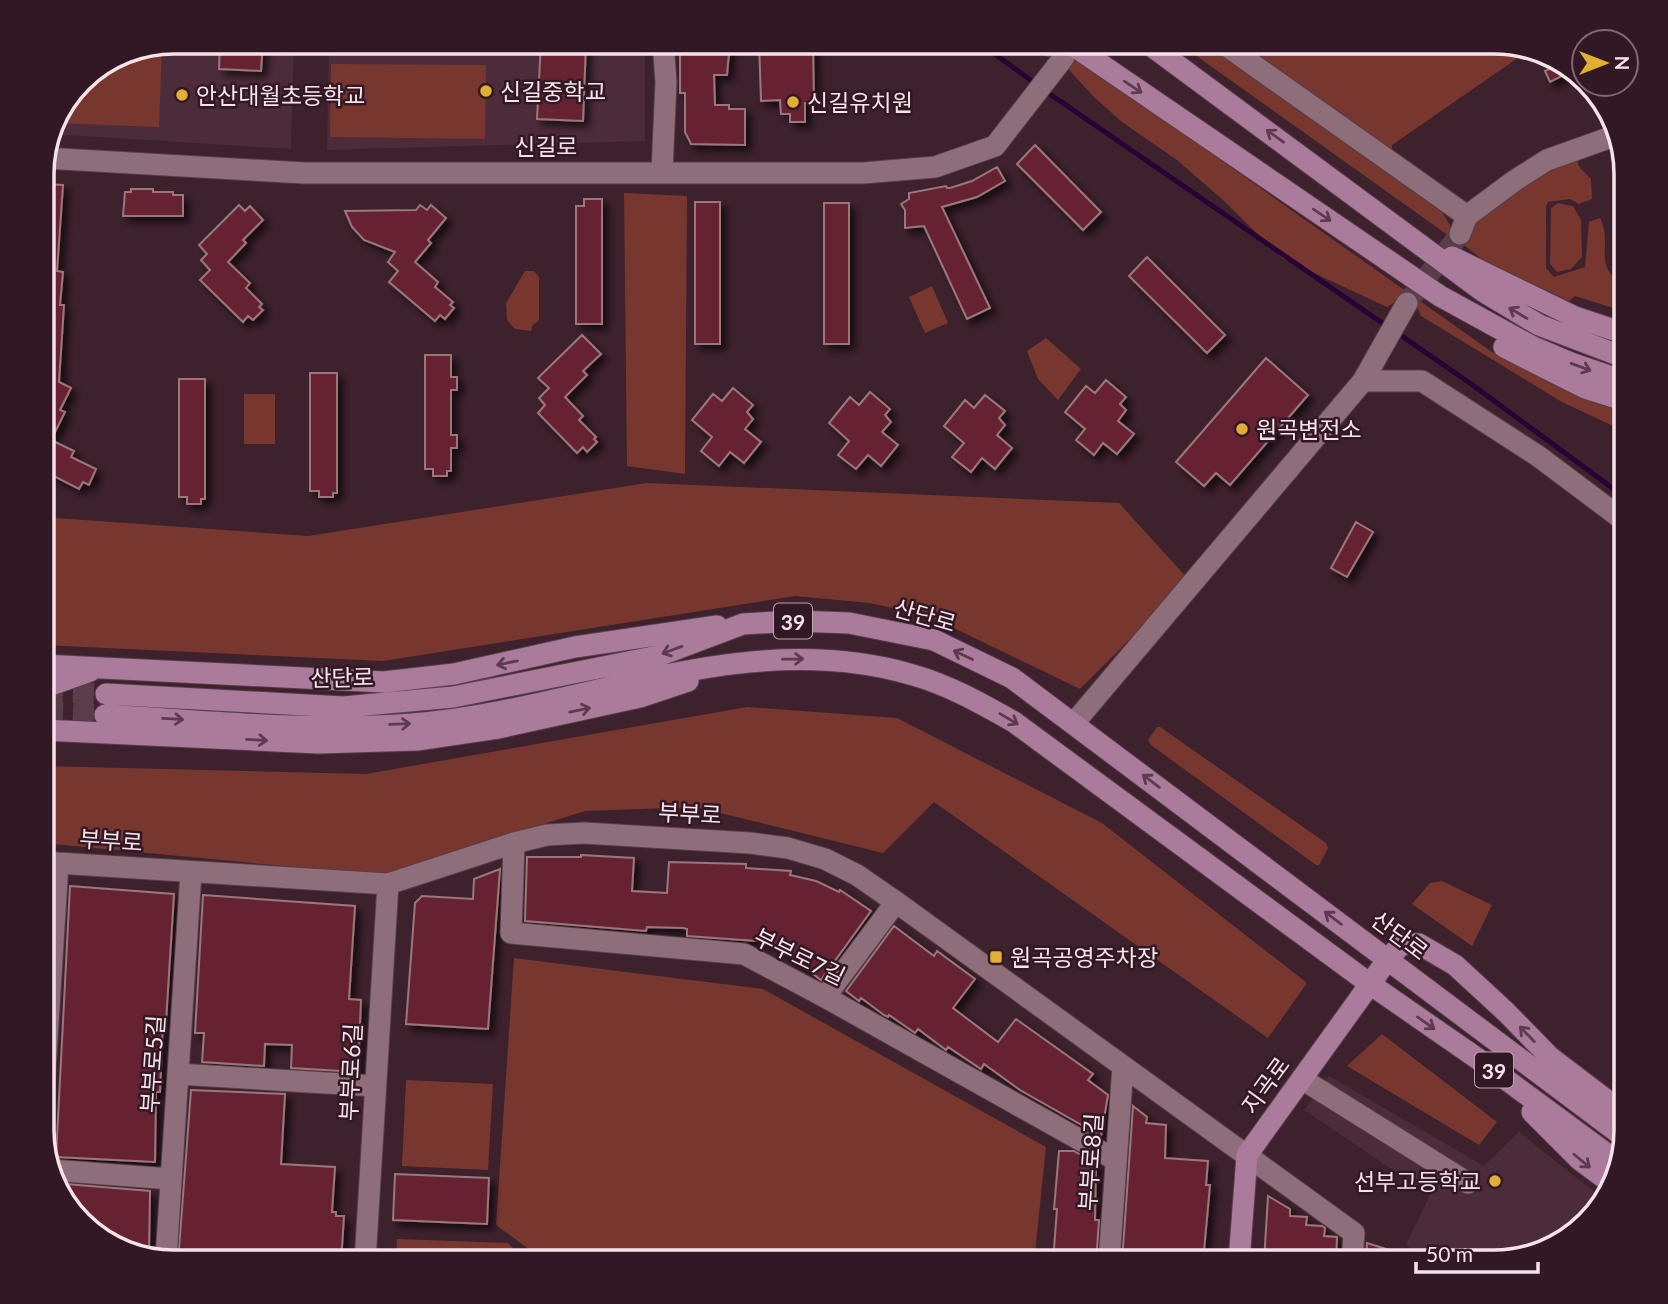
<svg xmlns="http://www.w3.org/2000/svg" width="1668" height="1304" viewBox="0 0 1668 1304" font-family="Lato,'Noto Sans KR',sans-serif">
<defs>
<filter id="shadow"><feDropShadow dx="5.5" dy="5.5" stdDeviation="3.5" flood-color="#0009"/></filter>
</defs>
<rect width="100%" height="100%" fill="#3d212d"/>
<path fill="#4c2b3a" d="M174,42h120l-3,107 -241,-15 5,-18 32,-41z
M329,42h316v99l-318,9z
M1329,1076l155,90 35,-34 82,65 -7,20 -42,32 -58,13h-73v-3l-15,-15 24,-49 -126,-85z"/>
<path fill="#78372e" d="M1019,42h35l438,310 113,54 21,6v20l-64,-30 -141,-86 -3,-7 -17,-11 -14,9 -105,-49 -58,-57 -47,-41 -55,-38 -28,-25 -24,-26 -3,-9 -9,-6 -11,1z
M1177,42h26l239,170 9,15 -2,9z
M1237,42h19l21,10 8,-10h210l30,11 -133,92v6z
M162,46l-3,81 -106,-4 2,-7 32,-41z
M331,64l155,1 -1,74 -155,-2z
M1576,158l4,10 11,11 1,20 -13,5 -9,-5 -22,3 -2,4v62l8,9 31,-10 4,-45 11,-4c14,25 -10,50 26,67v27l-51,-16 -6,5 -86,-41 -19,-15 8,-23 85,-60z
M624,193l63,3 -2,278 -58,-8z
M1558,203l15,3 8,14 1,37 -11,12 -14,3 -7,-8 1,-56z
M525,271h9l5,6v43l-7,6 -1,5 -16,-2 -8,-9 -1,-17z
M932,286l16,37 -23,10 -16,-36z
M1046,338l35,31 -23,31 -20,-21 -11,-28z
M244,394h31v50h-31z
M647,483l472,20 70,77 -109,109 -151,-73 -59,-13 -75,-7 -412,65 -341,-16v-128l266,19z
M747,707l150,11 205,105 205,160 -39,55 -334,-236 -51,51 -187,-46 -111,4 -206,64 -337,-32v-77l324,8z
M1157,727h3l166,116 2,5 -9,17h-3l-165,-120 -3,-5z
M1442,881l50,24 -20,41 -60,-42 18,-21z
M514,958l249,31 283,158 -12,115h-500v-9l-38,-28z
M1382,1034l115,88 -18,23 -132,-79z
M406,1080l87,4 -5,86 -86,-4z
M397,1239l111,4 12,12v7h-124z"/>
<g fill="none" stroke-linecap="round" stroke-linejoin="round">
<path stroke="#280235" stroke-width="5" d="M978,42l58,42
M1044,90l344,237
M1396,332l78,54 152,112"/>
</g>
<path fill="#662331" stroke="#9b777b" stroke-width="2" filter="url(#shadow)" d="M220,42h43l-2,29 -42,-2z
M541,42l45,1 -3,78 -46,-2z
M680,42h50l-3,33h-13l1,30h14v4h16v36l-54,-1 -6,-12v-39h-5z
M759,42h54l1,61h-9v19h-15v-8h-9l-1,-14 -19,1z
M1555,66h3l14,5 -22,11 -5,-11z
M1035,145l66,67 -18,18 -66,-66z
M997,167l8,14 -28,16 -35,10 48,101 -23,11 -43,-93 -19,2v-18l-4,-6 8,-5v-6l37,-7 1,2h3l22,-7z
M45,184l18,1 -6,86 6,1 -3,33h4l-5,77 12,6 -11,22 5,2 -14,28 23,11 -3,6 25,12 -7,16 -6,-3 -4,7 -37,-19v-86l11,-22 -11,-1v-170h3z
M131,189h22v3h20v3h10v21h-60l2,-24h6z
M584,199h18v125h-26v-118h8z
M695,202h25v142h-25z
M824,203h25v141h-25z
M239,205l6,6 5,-5 13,14 -20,20 3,3 -18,19 22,21 -4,5 16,16 -3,3 4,3 -10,10 -5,-4 -5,6 -43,-42 10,-10 -9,-10 6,-6 -8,-9z
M420,205l7,5 4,-5 15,13 -18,22 3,3 -16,19 23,20 -3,5 18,15 -3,3 4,3 -9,11 -5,-4 -5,6 -46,-39 9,-11 -10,-9 7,-10 -31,-12 -12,-13 -7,-16 71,-1z
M1147,257l78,78 -18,18 -78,-77z
M582,335l19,19 -18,17 4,4 -22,22 18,19 -4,4 17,17 -2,2 3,3 -10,10 -4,-5 -6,6 -39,-40 7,-8 -6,-7 10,-10 -11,-10z
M425,355h26v22h6v13h-6v45h6v13h-6v23h-4v5h-14v-7h-8z
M1266,358l42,37 -78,90 -14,-12 -12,13 -28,-24z
M310,373h27v120h-4v4h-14v-6h-9z
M179,379h26v120h-4v5h-14v-7h-8z
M1106,380l20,17 -6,7 6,6 -8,11 16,13 -17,20 -14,-11 -9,12 -18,-15 9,-11 -20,-17 21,-26 9,7z
M733,388l20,17 -6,7 6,7 -8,10 16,13 -17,21 -14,-11 -11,14 -18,-15 11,-14 -20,-17 21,-26 9,7z
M870,392l20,17 -5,6 6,7 -9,10 16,13 -17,21 -13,-11 -12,14 -18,-14 11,-14 -20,-18 21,-26 9,8z
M985,395l20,16 -6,7 6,7 -8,10 15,13 -17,21 -13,-11 -11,14 -19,-15 12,-14 -20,-17 21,-26 9,8z
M1356,522l17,10 -26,45 -16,-9z
M581,855l53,3 -2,33 35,2 2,-31 77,2v4l45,3 -1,4 26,6 23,11 1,-2 31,21 -50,69 -50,-38 -84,-6v-7l-4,-1 -36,-1 -1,4 -121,-10 2,-64h54z
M500,869l-12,160 -82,-5 9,-121 7,-7 51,3 1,-20z
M70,886l104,8 -8,128 -3,-1 -3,71h-4l-1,70 -99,-5z
M203,895l152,11 -6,93 12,1 -3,72 -67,-4 1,-23 -27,-1 -1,22 -62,-4 2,-29h-9z
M894,926l40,30 3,-5 38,28 -22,29 45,34 18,-23 77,55 -5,6 20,15 -7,41 -81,-46 -36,-26 -3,5 -33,-22 -2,3 -28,-21 -3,4 -26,-18 -1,2 -4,-2 -23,-17 -2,3 -13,-10z
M191,1090l94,4 -4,70 54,3 -3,45h4v4h8l-3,46h-163z
M1133,1106l14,11 -1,6 20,2 -1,33 43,3 -2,24h4l-7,77h-81z
M1059,1151h15l22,13 -1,56h4l-3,42h-43l4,-53h-3z
M395,1174l94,4 -2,46 -94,-4z
M54,1183l96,8 -1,62 -62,-23z
M1268,1196l22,13v7l17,1 -1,8 16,1 3,2 -1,8 13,1 -1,25h-72z
M1367,1243l51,16 -1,3h-51z"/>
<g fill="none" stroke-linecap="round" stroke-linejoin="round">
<path stroke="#593e49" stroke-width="21" stroke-dasharray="21 10" stroke-linecap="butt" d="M1407,303l53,-69"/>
<path stroke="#593e49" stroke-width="21" stroke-dasharray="21 10" stroke-linecap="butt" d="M42,691l64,3
M42,712l63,3"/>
<defs>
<path id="minor" d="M1221,42l246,174
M44,158l260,15h559l72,-6 60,-21 69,-89
M662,171l4,-89 -3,-40
M1460,234l7,-18 47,-35 33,-21 70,-25
M1363,381h59l116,75 88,66
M1074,723l289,-342 44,-78
M514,843l-3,90 233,21 81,43 291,163
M42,862l346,22 126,-41 33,-8 37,-2 166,10 38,5 37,11 32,16 39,27 458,331 -2,29
M825,997l71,-95
M178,1074l197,12
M1302,1079l166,104
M42,1120l16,-257
M51,1170l120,9
M166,1259l25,-387
M365,1262l23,-378
M1109,1262l14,-196"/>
<path id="major" d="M1068,42l372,254 93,51 38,16 55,19
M1146,42l338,250 55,33 87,33
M1452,257l123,60 51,17
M1504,347l81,41 41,13
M42,665l342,17 70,-8 121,-27 142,-21
M42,686h6l42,-15
M106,694l237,13 110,-10 205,-41 85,-32 51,-3 55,2 85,17 78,38 612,459
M105,715c102,6 205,17 307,9 168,-13 331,-99 501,-49 36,10 69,29 101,47l356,262 111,77 134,99
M42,730l276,13 99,-3 81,-12 142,-31 48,-16
M1532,1112l48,48 27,20
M1239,1262l8,-107 141,-196 14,-15h17l36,21 51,47 44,45 67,51"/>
</defs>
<use href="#minor" stroke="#563e49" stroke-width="23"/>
<use href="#major" stroke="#563e49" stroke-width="23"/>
<use href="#minor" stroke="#8f6e7b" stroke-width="21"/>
<use href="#major" stroke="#ab7b9c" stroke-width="21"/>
</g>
<defs><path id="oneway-shaft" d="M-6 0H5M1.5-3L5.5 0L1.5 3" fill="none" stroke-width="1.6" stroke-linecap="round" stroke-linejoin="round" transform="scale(1.75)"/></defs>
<g stroke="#5c3b4e">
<use href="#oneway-shaft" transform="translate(1133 87) rotate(34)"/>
<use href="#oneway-shaft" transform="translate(1275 136) rotate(-144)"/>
<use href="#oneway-shaft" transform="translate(1322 215) rotate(34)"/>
<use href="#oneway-shaft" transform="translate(1518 313) rotate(-149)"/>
<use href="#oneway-shaft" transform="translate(1581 367) rotate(20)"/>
<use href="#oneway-shaft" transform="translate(672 650) rotate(160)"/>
<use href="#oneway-shaft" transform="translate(963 655) rotate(-155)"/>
<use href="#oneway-shaft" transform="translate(793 659) rotate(-1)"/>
<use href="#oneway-shaft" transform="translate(507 663) rotate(168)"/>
<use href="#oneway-shaft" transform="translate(580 710) rotate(-12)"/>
<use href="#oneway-shaft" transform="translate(173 719) rotate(3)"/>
<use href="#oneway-shaft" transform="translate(1009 719) rotate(31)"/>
<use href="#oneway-shaft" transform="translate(400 724) rotate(-2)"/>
<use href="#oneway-shaft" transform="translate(257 740) rotate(3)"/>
<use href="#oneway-shaft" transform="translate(1151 781) rotate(-143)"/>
<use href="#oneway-shaft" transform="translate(1333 918) rotate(-143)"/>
<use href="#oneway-shaft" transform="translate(1426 1023) rotate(35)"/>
<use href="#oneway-shaft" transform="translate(1527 1034) rotate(-134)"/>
<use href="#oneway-shaft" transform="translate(1582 1161) rotate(40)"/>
</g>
<g fill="#e1af34" stroke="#321824" stroke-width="2.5">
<circle cx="486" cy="91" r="7"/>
<circle cx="182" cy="95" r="7"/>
<circle cx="793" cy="102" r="7"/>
<circle cx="1242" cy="429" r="7"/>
<rect x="989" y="950" width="14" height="14" rx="3.5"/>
<circle cx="1495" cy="1181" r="7"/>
</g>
<g text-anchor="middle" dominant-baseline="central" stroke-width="5" stroke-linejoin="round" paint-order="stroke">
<g fill="#321824" stroke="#bba6af" stroke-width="2">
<rect x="774" y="603.5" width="38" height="35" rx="5"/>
<rect x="1475" y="1052.5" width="38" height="35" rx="5"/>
</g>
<g font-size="21" font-weight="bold" fill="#f6e3ea">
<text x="793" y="621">39</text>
<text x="1494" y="1070">39</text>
</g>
<g font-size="23" fill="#f6e3ea" stroke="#321824" text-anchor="start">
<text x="500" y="91">신길중학교</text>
<text x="196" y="95">안산대월초등학교</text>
<text x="807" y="102">신길유치원</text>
<text x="1256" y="429">원곡변전소</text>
<text x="1010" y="957">원곡공영주차장</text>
<text x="1481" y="1181" text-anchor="end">선부고등학교</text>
</g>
<g font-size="23" fill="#f6e3ea" stroke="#321824">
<text x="546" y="146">신길로</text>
<text transform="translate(925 615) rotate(16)">산단로</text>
<text transform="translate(342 677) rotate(-1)">산단로</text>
<text transform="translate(690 813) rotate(3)">부부로</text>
<text transform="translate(111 840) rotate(4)">부부로</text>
<text transform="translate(1400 935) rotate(37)">산단로</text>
<text transform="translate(800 956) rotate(26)">부부로7길</text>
<text transform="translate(152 1064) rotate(-86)">부부로5길</text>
<text transform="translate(350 1072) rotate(-87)">부부로6길</text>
<text transform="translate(1265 1085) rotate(-54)">지곡로</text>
<text transform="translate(1090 1162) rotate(-86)">부부로8길</text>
</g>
</g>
<path d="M0 0H1668V1304H0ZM174 54H1494A120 120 0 0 1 1614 174V1130A120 120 0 0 1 1494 1250H174A120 120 0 0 1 54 1130V174A120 120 0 0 1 174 54Z" fill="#321824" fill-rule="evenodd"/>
<path fill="none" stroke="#f6e3ea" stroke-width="3.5" d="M174 54H1494A120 120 0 0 1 1614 174V1130A120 120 0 0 1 1494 1250H174A120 120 0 0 1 54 1130V174A120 120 0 0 1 174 54Z"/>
<g transform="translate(1605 63) rotate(90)"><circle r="33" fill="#321824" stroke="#806973" stroke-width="2"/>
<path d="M0-5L12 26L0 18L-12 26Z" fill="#e1af34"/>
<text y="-10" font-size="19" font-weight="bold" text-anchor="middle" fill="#f6e3ea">N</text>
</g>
<path d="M1416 1262v10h122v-10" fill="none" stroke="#f6e3ea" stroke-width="3.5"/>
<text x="1426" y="1262" font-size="21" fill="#f6e3ea" stroke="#321824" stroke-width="5" paint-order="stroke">50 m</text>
</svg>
